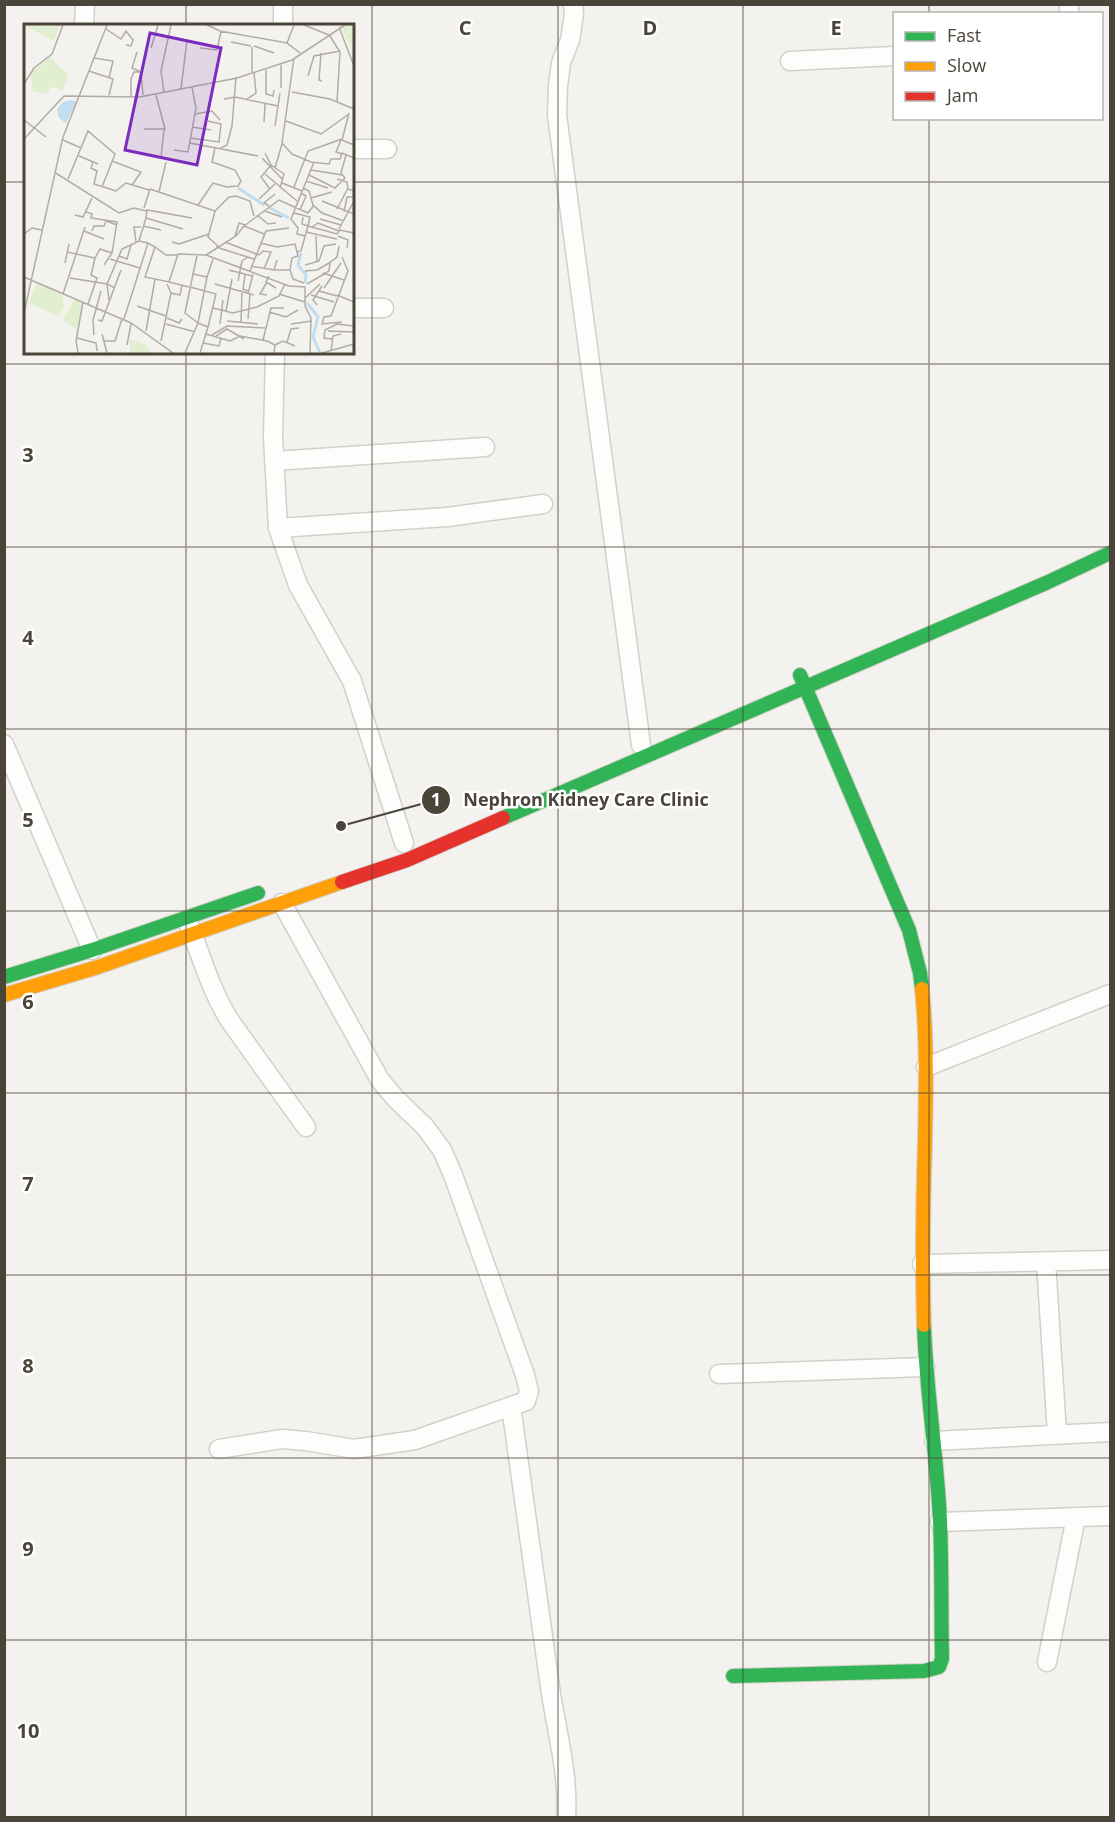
<svg xmlns="http://www.w3.org/2000/svg" width="1115" height="1822" viewBox="0 0 1115 1822" font-family="'Open Sans',sans-serif">
<rect width="100%" height="100%" fill="#f4f2ee"/>
<g fill="none" stroke-linecap="round" stroke-linejoin="round">
<defs>
<path id="street" d="M573,4l1,10 -4,26 -9,23 -3,23 -1,29 84,630
M1069,4v10
M84,26l1,-22
M283,26v-22
M790,61l104,-5
M352,149h35
M352,308h32
M275,352l-2,85 5,91 20,57 54,96 52,162
M274,461l211,-14
M278,528l169,-11 96,-13
M4,744l88,206
M189,925c13,33 22,66 41,96l76,106
M926,1067l184,-73
M1046,1262l11,172
M922,1264l188,-4
M719,1374l206,-7
M511,1406c13,94 26,187 39,281 6,43 19,86 16,131
M934,1441l176,-9
M219,1449l63,-10 24,2 48,8 61,-9 111,-39 3,-10 -4,-16 -72,-200 -11,-25 -17,-23 -30,-29 -15,-18 -98,-177
M940,1522l170,-6
M1047,1662l29,-145"/>
<path id="fast" d="M800,675l109,255 11,43 2,16
M503,818l543,-235 64,-30
M4,977l88,-27 166,-57
M733,1676l191,-5 15,-4 3,-8c-1,-46 0,-92 -2,-138 -3,-66 -14,-131 -16,-196"/>
<path id="slow" d="M922,989c5,50 4,101 3,152 -2,61 -3,122 -1,184
M4,995l94,-28 244,-85"/>
<path id="jam" d="M342,882l65,-22 96,-42"/>
</defs>
<use href="#street" stroke="#d2d0cb" stroke-width="21"/>
<use href="#fast" stroke="#d3cfc5" stroke-width="16"/>
<use href="#slow" stroke="#d3cfc5" stroke-width="16"/>
<use href="#jam" stroke="#d3cfc5" stroke-width="16"/>
<use href="#street" stroke="#fdfdfc" stroke-width="18"/>
<use href="#fast" stroke="#30b455" stroke-width="14"/>
<use href="#slow" stroke="#ff9f0a" stroke-width="14"/>
<use href="#jam" stroke="#e5322d" stroke-width="14"/>
</g>
<path fill="none" stroke="#4b4439" stroke-width="1.5" stroke-opacity="0.55" d="M186,4v22M372,4v1814M558,4v1814M743,4v1814M929,4v10M929,118v1700M4,182h22M352,182h758M186,352v1466M4,364h1106M4,547h1106M4,729h1106M4,911h1106M4,1093h1106M4,1275h1106M4,1458h1106M4,1640h1106"/>
<g transform="translate(24 24)">
<rect width="330" height="330" fill="#f4f2ee"/>
<path d="M0,1h36l-6,16zM323,1h7l-3,24 -9,-20zM26,33l18,18 -5,16 -9,-4 -5,2v5l-16,-2 -3,-18zM13,259l25,11 2,12 -5,10 -31,-13zM50,275l8,3 -4,28 -15,-10zM106,315l16,6 5,8h-21z" fill="#e1eecf"/>
<path d="M47,76l6,2 -11,21 -7,-5 -2,-9 6,-7z" fill="#c0ddf1"/>
<path fill="none" stroke="#c0ddf1" stroke-width="3" d="M214,164l26,17M246,184l19,10M277,229l-3,12 8,10 -1,8M283,279l11,14 -5,20 7,16"/>
<path fill="none" stroke="#b0aca6" stroke-width="1.5" d="M183,1l13,6 67,12M270,1l-7,18 13,10M280,1l25,10M315,3l15,39M82,5l15,10 5,-8 7,9 -2,6 -5,-1M306,12l10,16 -3,50M207,18l20,4M230,22l20,7M127,24l7,-23M176,24l17,2 4,-19M113,28l-5,16 9,4 2,23M297,29l-2,27 3,1M70,34l19,3 -4,17M270,34l-12,85 10,11 19,8 18,2 2,-5h9l2,-6 12,5M242,44v26l7,2 1,-6M65,47l24,8 -4,16M228,48v-25M284,52l6,-20 26,-5M0,60l10,-16 18,-14 11,-29M257,64v-23M157,65l6,-49M140,68l-3,-21 10,-46M268,68l38,7 24,10M107,72v-17l3,-7h6M200,75l11,-2 43,9M223,75l9,-6 -2,-20M325,89l-7,27 12,5M171,90l17,-3 8,9M0,96l22,17M262,97l35,13 28,-20M240,98l1,-18M251,102l5,-33M168,103l19,3M120,105h21l-9,-34M166,114l29,4 2,-18 -13,-3M0,115l40,-43 76,1 97,-19 55,-18 53,-35M39,116l18,8M317,116l-5,12 6,2M166,119l68,13M195,125l8,-4 5,-19 4,-49M150,126l14,2 8,-44 -4,-21M241,129l6,12 13,9 -4,14M55,132l19,8M137,134l3,-28M238,134l21,22M88,137l29,11 -9,13M69,138l-2,6 6,3 -3,13 22,7 10,-8 23,7M251,144l7,-24M287,146l31,5M30,148l65,41 15,-5 12,3M241,150l32,27M285,151l26,13 10,-10 -4,-5 5,-18M44,155l20,-48 27,23 -13,33M313,155l10,3 1,7 6,2M282,157l22,7M258,159l20,8M270,163l14,-36 34,-12M279,164l6,3 4,14 9,8 22,8M246,165l-9,-12 10,-12M135,168l7,-30M287,174l21,-6M235,175l16,-15M298,177l32,13M174,181l15,-22 14,4 11,-1 3,-5 -6,-11 -23,-8 3,-14M245,182l-5,-3 11,-9M120,184l6,-19 65,22 -7,26 10,9M313,185l11,-21M276,186l6,-14 -5,-3M191,187l14,-14 7,-1 14,5 4,15M241,187l17,6M62,188l6,2 -1,4 26,4 -5,31M320,188l3,-15h7M270,189l16,4 -2,9 -6,-2 1,-7M51,191l8,2 9,-19M233,191l11,9 8,-1M122,194l1,-8 45,8M296,195l21,6M119,202l18,4M220,202l35,-26 29,13 6,-8M288,203l6,-4 21,8M315,205l15,-28M60,207l20,8M68,207l2,-5h10l2,-5 11,4M282,208l31,7M0,210l8,-6 10,2M211,212l4,-13 6,2M281,212l-8,-2 1,-6 -7,-9 23,-57M292,212l1,26M314,212l10,4 -1,8M115,217l7,-23 37,11M112,218l-2,-15h7M148,218l7,2 30,-10M201,218l34,13 4,-4 8,1 -7,17M236,219l17,4 18,-3 3,12 -6,2 -2,12M192,223l38,12M43,228l28,6 -4,17 6,3 -9,26M273,228l4,-1 7,-25 29,8 3,-4 14,3M153,231h-11l-11,-8 -10,30 24,5 9,-28 28,1 83,31 16,1v19l6,12 -1,35M182,231l30,-19 8,-10 20,8M95,232l8,3 4,-14M71,234l5,-9 12,4 -8,12M86,235l30,9M41,239l4,-19M281,241l14,-4 5,-15 12,-2M227,242l23,4 3,-10M205,246l23,6M251,246h15l3,9 11,4M226,247l16,-40 23,-3M281,247l12,-1 12,-7 8,-6 2,-11M299,249l21,7M169,250l14,3 -9,46 -13,-10zM169,250l4,-18M221,251l-2,14 5,2M245,252l-3,6 10,6M0,253l107,46 42,30M183,253l6,-18M46,254l37,6 2,16M214,257l4,-20 6,-4M145,258l20,5M243,258l-7,12 7,1M191,260l39,11M283,260l22,-13 1,-9M166,263l26,7 -8,33M91,264l-8,-4 15,-35 17,-8 9,2M300,264l17,-25M295,267l18,5M147,269l9,2 2,-10M39,270l22,-67M224,270l5,-20M255,270l26,8M287,271l23,7M313,271l17,7M281,274l15,-14M293,281l-4,-5 9,-14M113,282l29,10M189,284l20,5 24,-6 22,-11 6,-12M202,287l6,-32M245,288l17,5 12,-7M0,289l39,-176 44,-112M143,294l12,5 3,-4M100,295l24,-76 7,4M224,295l2,-25M74,296l4,1 19,-51M203,297l31,3M217,298l1,-29M318,298l-20,2 2,-7 7,-1 17,-45 -6,-14M142,300l29,8M196,300l3,-24M267,300l21,-3M122,307l9,-52M304,307l26,1M78,310l5,19M182,310l24,7 10,-5 27,5 8,4 -1,8M70,311l-1,-15 8,-29M188,311l15,-9 38,2M192,312l11,-7 17,10M53,314l19,5 1,8M309,315l-9,-1 1,-8 12,-6 17,2M239,316l8,-32h13M80,317h11l7,-22M137,317l10,-48 -4,-9M263,318l4,-13 8,-1M179,319l16,3 2,-8M103,321l4,-21M251,321l8,-4 12,5M307,327l2,-15 8,-2M54,329l-2,-12 7,-39M161,329l13,-30 10,4 -8,26M298,329l32,-9"/>
<path fill="#7b2cbf" fill-opacity="0.15" stroke="#7b2cbf" stroke-width="3" d="M126,9l71,15 -24,117 -72,-15z"/>
<rect width="330" height="330" fill="none" stroke="#4b4439" stroke-width="3"/>
</g>
<g font-size="20" text-anchor="middle" font-weight="bold" fill="#4b4439" stroke="#fff" stroke-width="5" stroke-linejoin="round" paint-order="stroke">
<text x="465" y="35">C</text>
<text x="650" y="35">D</text>
<text x="836" y="35">E</text>
<text x="28" y="462">3</text>
<text x="28" y="645">4</text>
<text x="28" y="827">5</text>
<text x="28" y="1009">6</text>
<text x="28" y="1191">7</text>
<text x="28" y="1373">8</text>
<text x="28" y="1556">9</text>
<text x="28" y="1738">10</text>
</g>
<path fill="none" stroke="#4b4439" stroke-width="2" d="M341 826L436 800"/>
<g fill="#4b4439" stroke="#fff" stroke-width="2">
<circle cx="341" cy="826" r="6"/>
<circle cx="436" cy="800" r="15"/>
</g>
<g font-size="18" text-anchor="middle" font-weight="bold" fill="#fff">
<text x="436" y="806">1</text>
</g>
<g font-size="18" text-anchor="middle" font-weight="bold" fill="#4b4439" stroke="#fff" stroke-width="5" stroke-linejoin="round" paint-order="stroke">
<text x="586" y="806">Nephron Kidney Care Clinic</text>
</g>
<rect width="1115" height="1822" fill="none" stroke="#4b4439" stroke-width="12"/>
<rect x="893" y="12" width="210" height="108" fill="#ffffff" stroke="#b7b4b0" stroke-width="1.5"/>
<rect x="905" y="32" width="30" height="9" fill="#30b455" stroke="#b7b4b0" stroke-width="1.5"/>
<text x="947" y="42" font-size="18" fill="#4b4439">Fast</text>
<rect x="905" y="62" width="30" height="9" fill="#ff9f0a" stroke="#b7b4b0" stroke-width="1.5"/>
<text x="947" y="72" font-size="18" fill="#4b4439">Slow</text>
<rect x="905" y="92" width="30" height="9" fill="#e5322d" stroke="#b7b4b0" stroke-width="1.5"/>
<text x="947" y="102" font-size="18" fill="#4b4439">Jam</text>
</svg>
